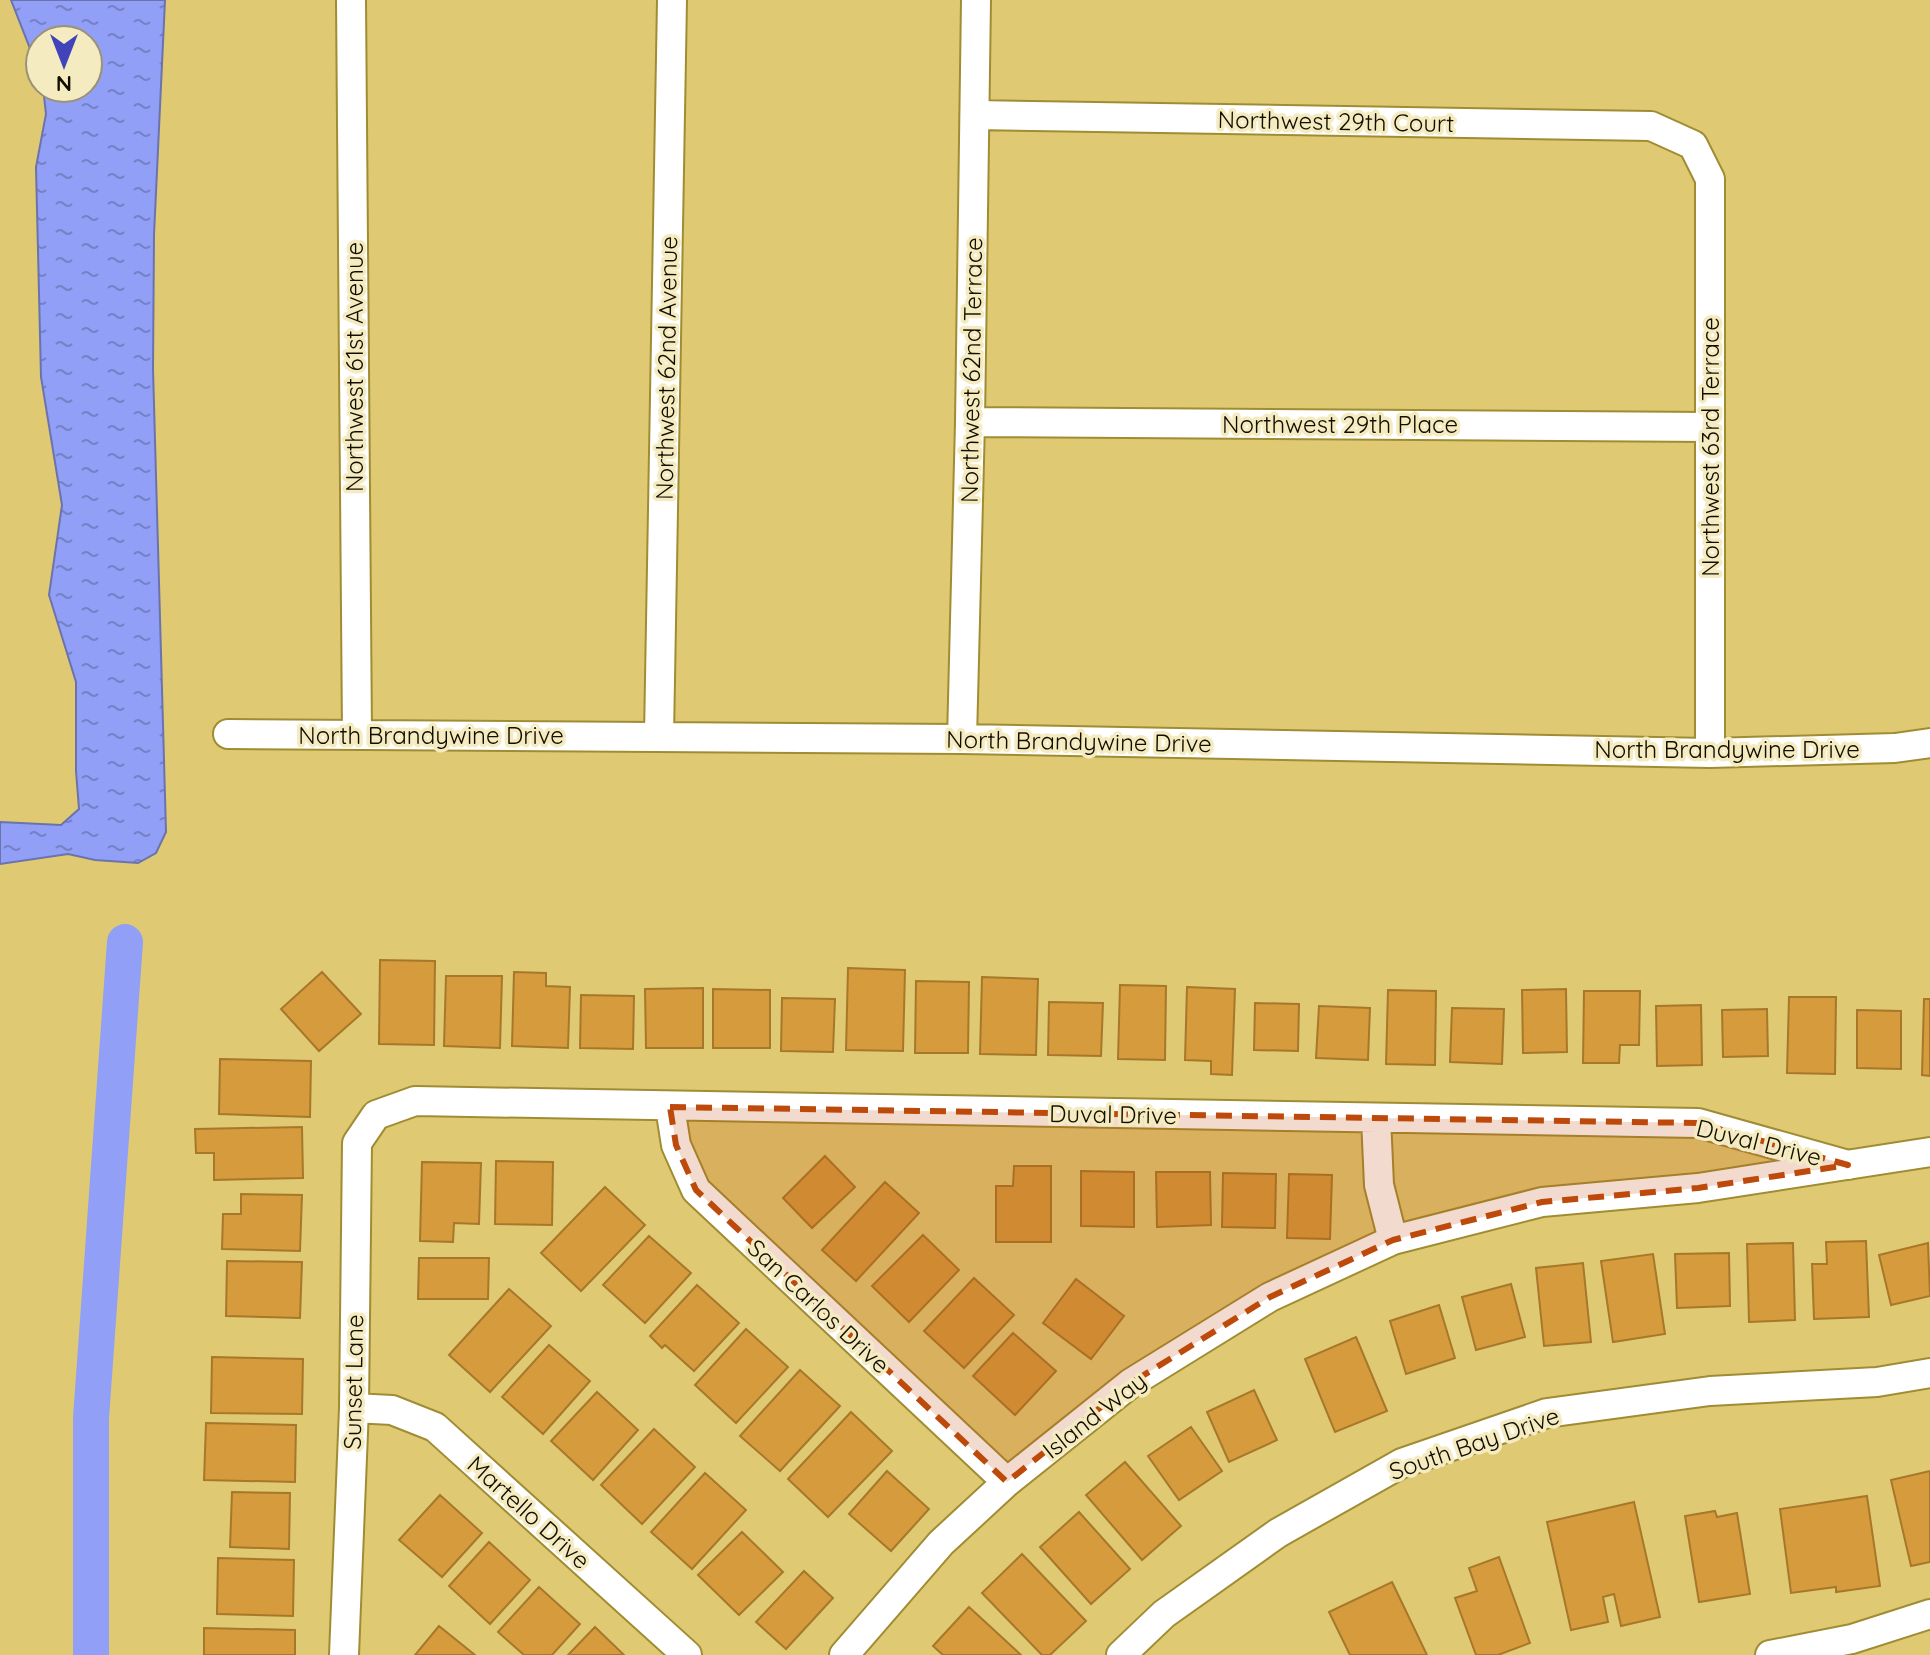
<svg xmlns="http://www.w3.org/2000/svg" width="1930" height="1655" viewBox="0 0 1930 1655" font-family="Quicksand,sans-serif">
<defs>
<pattern id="water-ripples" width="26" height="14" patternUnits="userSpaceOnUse" patternTransform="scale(2)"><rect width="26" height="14" fill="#919ff7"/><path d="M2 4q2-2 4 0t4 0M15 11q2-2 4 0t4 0" fill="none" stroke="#7580c6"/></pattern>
</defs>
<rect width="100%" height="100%" fill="#dfca73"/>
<path fill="url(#water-ripples)" stroke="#6b73ad" stroke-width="2" d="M11,0h154l-11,235 -1,134 13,463 -10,21 -18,10 -43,-3 -27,-6 -68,10v-42l61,3 18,-16 -3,-38v-89l-27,-87 13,-90 -21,-128 -5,-210 10,-53 -3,-26h45v-48h-48v34z"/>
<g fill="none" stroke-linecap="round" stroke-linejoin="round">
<path stroke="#919ff7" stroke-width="36" d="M91,1655v-237l34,-476"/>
</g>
<path fill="#d59b3c" stroke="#a7782a" stroke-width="2" d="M380,960l55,1 -1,84 -55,-1z
M848,968l57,2 -2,81 -57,-1z
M322,972l39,42 -42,37 -38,-42z
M514,972l32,1v13l24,1 -2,61 -56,-2z
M446,976h56l-2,72 -56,-2z
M982,977l56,2 -2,76 -56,-1z
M916,981l53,1 -1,71h-53z
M1120,985l46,1 -1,74 -47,-1z
M1187,987l48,2 -3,86 -21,-1v-13l-26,-1z
M703,988v60h-57l-1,-59z
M713,989l57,1v58h-57z
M1566,989l1,63 -44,1 -1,-63z
M1388,990l48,1 -1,74 -49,-1z
M1584,991h56l-1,54h-19l-1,18h-36z
M581,995l53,1 -1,53 -53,-1z
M1789,997h47l-1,77 -48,-1z
M782,998l53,1 -2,53 -52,-1z
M1924,999h6v77l-8,-1z
M1049,1002l54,1 -2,53 -53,-1z
M1255,1003l44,1 -1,47 -44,-1z
M1701,1005l1,60 -45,1 -1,-60z
M1319,1006l51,2 -2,52 -52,-2z
M1452,1008l52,1 -2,55 -52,-2z
M1767,1009l1,47 -45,1 -1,-47z
M1857,1010l44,1v58l-44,-1z
M220,1059l91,2 -1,56 -91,-3z
M302,1127l1,51 -89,2v-27h-18l-1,-24z
M825,1156l30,31 -43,41 -29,-30z
M496,1161l57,1 -1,63 -57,-1z
M422,1162l59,1 -2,61 -25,-1 -1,19 -33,-1z
M1014,1166h37v76h-55v-56h17z
M1081,1171l53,1v55l-53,-1z
M1156,1172h54l1,53 -54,2z
M1223,1173l53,1 -1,54 -53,-1z
M1289,1174l43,1 -2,64 -43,-1z
M885,1182l34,31 -63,68 -34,-31z
M605,1187l40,38 -64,66 -40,-38z
M241,1194l61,1 -2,56 -78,-2 1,-35h18z
M923,1235l36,35 -50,52 -37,-36z
M649,1236l42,37 -46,50 -42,-38z
M1866,1241l3,76 -55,2 -2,-55h15l-1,-22z
M1793,1243l2,77 -46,2 -2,-78z
M1928,1243l2,53 -39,9 -12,-50z
M1729,1253l1,53 -53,2 -2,-54z
M1653,1254l12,80 -52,8 -12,-81z
M419,1258h70l-1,41h-70z
M227,1261l75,1 -2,56 -74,-2z
M1583,1263l8,79 -47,4 -8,-78z
M974,1278l40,37 -50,53 -40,-37z
M1076,1279l48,37 -33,43 -48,-36z
M1511,1284l14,53 -49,13 -14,-53z
M697,1285l42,38 -45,48 -29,-26 -3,3 -12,-12z
M509,1289l42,37 -61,66 -41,-37z
M1439,1305l16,53 -49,16 -16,-53z
M746,1329l42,38 -52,56 -41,-38z
M1013,1333l43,38 -41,44 -42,-39z
M1356,1337l31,74 -52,21 -30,-73z
M549,1345l41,36 -47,53 -41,-37z
M212,1357l91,2 -1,55 -91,-1z
M800,1370l40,36 -60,65 -40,-35z
M1254,1390l23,50 -48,22 -22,-50z
M597,1392l41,38 -45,50 -42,-39z
M851,1412l41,39 -64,66 -40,-38z
M206,1423l90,2 -1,57 -91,-2z
M1191,1427l31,44 -43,29 -31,-44z
M654,1429l41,38 -53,57 -41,-39z
M1125,1462l56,64 -39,34 -56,-65z
M887,1471l42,38 -38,42 -42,-37z
M1930,1471v91l-19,4 -20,-86z
M705,1473l41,37 -54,59 -41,-37z
M232,1492l58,1 -1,56 -59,-2z
M440,1495l42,38 -40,44 -43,-37z
M1867,1496l13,90 -44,6v-5l-45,6 -11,-84z
M1634,1502l26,115 -39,9 -7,-32 -11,3 5,25 -37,8 -24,-108z
M1715,1511l2,6 20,-4 13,81 -51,8 -14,-86z
M1079,1512l51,57 -39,35 -51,-57z
M742,1532l41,40 -44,43 -41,-40z
M489,1542l41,38 -40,44 -41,-38z
M1022,1554l64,67 -36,34h-8l-60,-62z
M1499,1557l31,86 -32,12h-22l-21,-57 22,-7 -8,-23z
M218,1558l76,2 -1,56 -76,-2z
M804,1571l29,27 -47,51 -30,-27z
M1392,1582l35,73h-77l-21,-43z
M539,1587l41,37 -28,31h-28l-26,-23z
M969,1607l52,48h-78l-10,-9z
M439,1626l36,29h-60z
M595,1627l29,28h-56z
M204,1628l91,2v25h-91z"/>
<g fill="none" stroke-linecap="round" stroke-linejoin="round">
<defs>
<path id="minor" d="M351,0l6,734
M976,115l675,11 42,19 17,34v574
M970,422l740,5
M228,734l734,5 748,14 185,-5 35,-5
M659,736l13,-736
M962,739l8,-317 6,-422
M670,1107l6,38 20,45 311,292
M1376,1118l3,67 14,55
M354,1408l38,2 43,17 252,228
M344,1655l10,-247 3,-265 19,-28 39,-14 1283,22 150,42
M844,1655l97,-112 66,-61 124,-99 139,-86 123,-57 149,-38 156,-14 232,-36
M1121,1655l43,-41 114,-81 124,-70 145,-50 163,-22 167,-9 53,-9
M1770,1655l82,-16 78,-25"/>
</defs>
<use href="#minor" stroke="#a08c33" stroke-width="32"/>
<use href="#minor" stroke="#fff" stroke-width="28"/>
</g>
<path fill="#bd4a0a" fill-opacity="0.2" stroke="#bd4a0a" stroke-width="6" stroke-dasharray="16 10" stroke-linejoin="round" d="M670,1107l1028,16 150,42 -150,23 -156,14 -149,38 -123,57 -139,86 -124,99 -311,-292 -20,-45z"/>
<g text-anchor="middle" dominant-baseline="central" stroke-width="7" stroke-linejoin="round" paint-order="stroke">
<g font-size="24" fill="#130d00" stroke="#f5ebc1">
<text transform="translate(1336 121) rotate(1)">Northwest 29th Court</text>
<text transform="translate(354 367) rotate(-90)">Northwest 61st Avenue</text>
<text transform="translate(666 368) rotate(-89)">Northwest 62nd Avenue</text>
<text transform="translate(971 370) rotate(-89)">Northwest 62nd Terrace</text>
<text x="1340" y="424">Northwest 29th Place</text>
<text transform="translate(1710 447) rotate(-90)">Northwest 63rd Terrace</text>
<text x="431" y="735">North Brandywine Drive</text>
<text transform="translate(1079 741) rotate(1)">North Brandywine Drive</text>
<text x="1727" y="749">North Brandywine Drive</text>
<text transform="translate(1113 1114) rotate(1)">Duval Drive</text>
<text transform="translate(1759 1142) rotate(14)">Duval Drive</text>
<text transform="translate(819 1306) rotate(43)">San Carlos Drive</text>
<text transform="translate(353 1382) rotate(-89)">Sunset Lane</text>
<text transform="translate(1094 1415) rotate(-38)">Island Way</text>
<text transform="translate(1474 1443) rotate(-19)">South Bay Drive</text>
<text transform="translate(529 1512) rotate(42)">Martello Drive</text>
</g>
</g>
<g transform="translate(64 64) rotate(180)"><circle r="38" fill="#f5ebc1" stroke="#9b9274" stroke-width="2"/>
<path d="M0-6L14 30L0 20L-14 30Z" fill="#4143b8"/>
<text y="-12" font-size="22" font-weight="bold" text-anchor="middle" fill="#130d00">N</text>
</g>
</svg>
